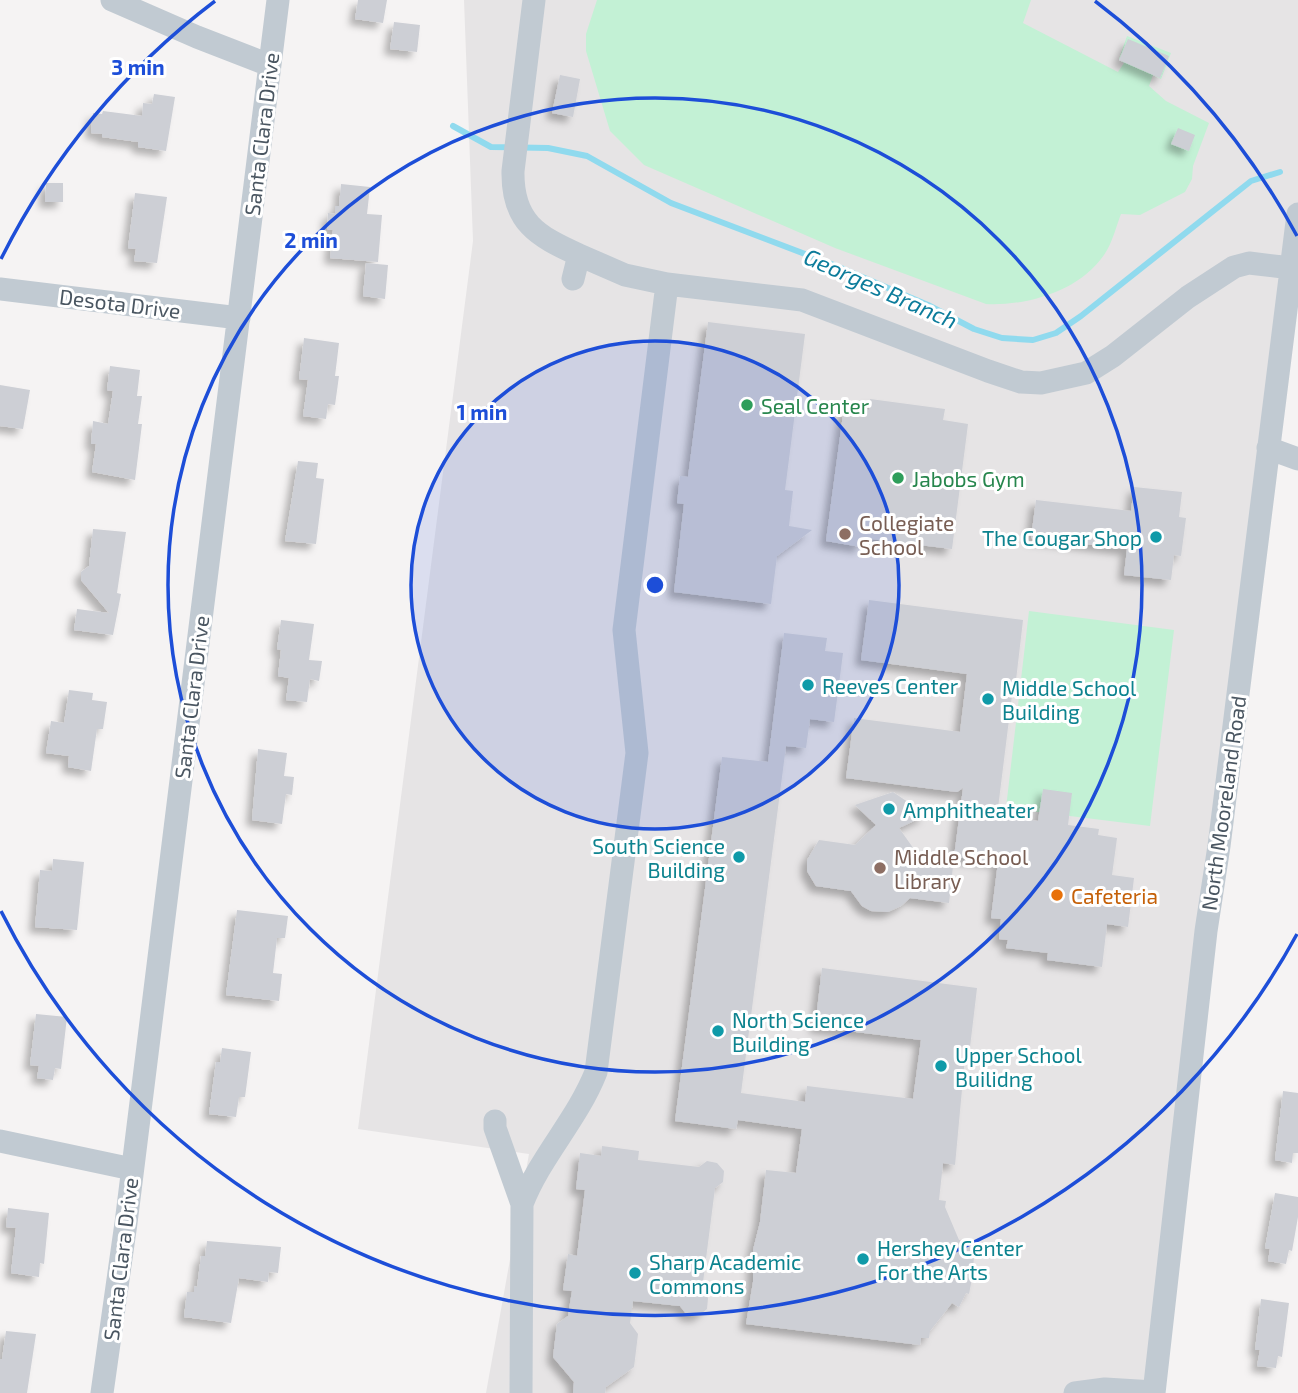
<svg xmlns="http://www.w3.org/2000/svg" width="1298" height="1393" viewBox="0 0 1298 1393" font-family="'Exo 2',sans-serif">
<defs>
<filter id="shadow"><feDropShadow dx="-6" dy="6" stdDeviation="3.5" flood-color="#0004"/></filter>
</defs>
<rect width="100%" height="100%" fill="#f5f3f3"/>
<path fill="#e6e4e5" d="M464,0h834v206l-150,1187h-662l43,-239 -171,-25 115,-888z"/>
<path fill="#c3f1d5" d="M597,0h434l-8,23 95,49 6,-9 -5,-4 8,-23 44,17 -10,26 -8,-4 -4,11 17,15 43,22 -16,43 -1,13 -7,13 -45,23 -19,-1c-5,13 -9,30 -17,41 -25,36 -76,51 -118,49l-151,-56 -191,-83 -34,-34 -24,-80v-17z
M1029,611l145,19 -24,196 -144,-18z"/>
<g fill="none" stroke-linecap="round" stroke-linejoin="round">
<path stroke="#90daee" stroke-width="6" d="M453,126l38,21 57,1 39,8 84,47 163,62 94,40 46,24 28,9 31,2 23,-7 25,-17 170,-135 29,-9"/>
</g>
<path fill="#cdcfd5" filter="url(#shadow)" d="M358,0h29l-4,23 -28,-4z
M394,22l26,3 -3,27 -27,-3z
M1128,39l41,17 -9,22 -41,-18z
M560,75l20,4 -7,38 -21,-4z
M154,94l21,3 -9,54 -28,-4v-5l-36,-5v-3l-11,-1 2,-20 9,1 1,-3 39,5 1,-13 9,1z
M1178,128l17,7 -6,16 -18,-7z
M46,183h17v19h-18z
M341,184l29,3 -3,27 15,1 -4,47 -48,-4 3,-28 -6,-1 1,-16 7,1v-8h4z
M135,193l32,4 -10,66 -23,-2 2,-12 -8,-1z
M366,263l22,2 -3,34 -22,-3z
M708,322l97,12 -20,156 8,1 -4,35 23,4 -35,26 -6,48 -97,-12 10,-88 -7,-1 3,-27 8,1z
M304,338l35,5 -4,33h4l-4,29 -7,-1 -2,15 -23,-3 5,-36 -9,-1z
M110,366l30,4 -3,26h5l-4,28h4l-7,56 -43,-8 4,-28h-5l2,-23 15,3 5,-33 -6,-1z
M0,385l30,5 -7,39 -23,-3z
M870,399l75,10 -2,11 25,4 -16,125 -90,-11 -1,9 -35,-6 18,-134 25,3z
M298,461l20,2 -2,15 8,1 -8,65 -31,-3z
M1134,487l48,5 -3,25 7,1 -5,38 -7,-1 -3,25 -47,-5 3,-26 -96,-11 5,-38 95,11z
M93,529l33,3 -9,61 4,1 -8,41 -39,-5 3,-21 32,4 -28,-33v-8l8,-6z
M869,600l154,20 -7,60 -2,-1 -17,137 41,5 5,-32 29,4 -4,32 31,4 -1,6 19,3 -5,37 22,3 -6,49 -21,-3 -5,43 -55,-7 1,-7 -42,-5 2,-8 -9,-1 2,-20 -10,-1 7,-56 -44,-5 -5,46 -39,-5 -9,8 -13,6 -17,-1 -9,-5 -11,-15 -35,-5 -9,-15v-11l12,-20 36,5 21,-20 -21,-20 38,-13 34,23 -28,13 17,24 38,5 9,-69 -6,4 -111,-14 8,-60 106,14 7,-58 -106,-14z
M281,620l33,4 -5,36 13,1 -3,20 -9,-2 -3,23 -21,-2 3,-22 -11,-2 3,-26 -4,-1z
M784,633l43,5 -2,13 18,2 -9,69 -24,-3 -4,29 -20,-2 -45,347 64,9 2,-16 106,13 8,-59 -106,-13 7,-59 155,20 -7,59 -4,-1 -11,119 -12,-2 -4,37 7,1 -1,6 14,33 10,-1 2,14h3l-1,20 -4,21 -3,-1 -7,14 -7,-4 -22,28 -1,7h-8l-1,7 -174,-21 7,-42v-32l7,-28 6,-52 30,3 6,-44 -64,-9 -2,9 -61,-8 47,-364 46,5z
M69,690l24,3 -1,7 15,2 -4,27h-6l-6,42 -23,-4 1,-11 -23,-3 5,-32 13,2z
M258,749l29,4 -3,23 10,1 -2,18 -6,-1 -4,30 -30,-4z
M53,859l31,3 -7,68 -42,-3 5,-57 12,1z
M237,910l51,6 -3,22h-8l-4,35 9,1 -3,27 -53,-6z
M36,1014l31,3 -6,52 -6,-1 -2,12 -16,-2 2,-12 -9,-1z
M222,1048l29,4 -6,45h-6l-3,20 -27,-3 7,-52h4z
M1283,1091l15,2v60h-5l-1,10 -17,-3z
M602,1146l37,5 -1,9 61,7 8,-6 10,2 7,8 -1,11 -8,6 -13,102 6,8 -1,11 -9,7 -11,-1 -7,-9 -47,-5 -3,22 8,11 -4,33 -28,20 -1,6h-32l1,-11 -21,-25 4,-33 11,-8 4,-25 -9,-1 5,-36 9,2 8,-66 -9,-1 4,-36 21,3z
M1275,1193l23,4v20l-6,34 -3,-1 -3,14 -18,-3 2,-12 -5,-1z
M8,1208l41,5 -5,51 -4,-1 -1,14 -28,-4 5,-45 -10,-1z
M207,1241l74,6 -3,26 -9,-1 -1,10 -29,-4 -8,45 -47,-6 3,-25h7v-6l3,1 4,-31h4z
M1261,1299l28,4 -7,54 -4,-1 -2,12 -19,-2 3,-16h-5z
M6,1331l30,3 -9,59h-27v-34h2z"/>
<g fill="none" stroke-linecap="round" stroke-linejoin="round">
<path stroke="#c1cad2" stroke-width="23" d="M112,0l85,37 72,28
M534,0l-21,171c-1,51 24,65 66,84
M573,279l6,-24 46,20 42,9
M0,289l239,29
M1268,448l30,11
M495,1121v7l27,76
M0,1141l132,28
M102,1393l24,-170 152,-1223
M521,1393l1,-189c18,-47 55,-84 74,-132l41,-319 -13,-123 43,-346 135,16 186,71 33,11 20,1 45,-10 27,-17 75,-59 46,-30 15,-4 42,5
M1075,1393l30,-4 49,3
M1154,1393l52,-462 13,-85 79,-632"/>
</g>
<circle cx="655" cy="585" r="244" fill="#1d4ed8" fill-opacity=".12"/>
<g fill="none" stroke="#1d4ed8" stroke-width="3.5">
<circle cx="655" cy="585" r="244"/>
<circle cx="655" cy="585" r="487"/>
<path d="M1297 934A731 731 0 0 1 1 911M1 259A731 731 0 0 1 215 1M1095 1A731 731 0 0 1 1297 236"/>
</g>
<g fill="#2e9e5b" stroke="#fff" stroke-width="2.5">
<circle cx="747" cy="405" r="7"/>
<circle cx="898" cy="478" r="7"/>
</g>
<g fill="#8d6e63" stroke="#fff" stroke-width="2.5">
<circle cx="845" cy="534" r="7"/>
<circle cx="880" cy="868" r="7"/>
</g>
<g fill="#0f9aa8" stroke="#fff" stroke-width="2.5">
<circle cx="1156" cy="537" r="7"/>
<circle cx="808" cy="685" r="7"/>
<circle cx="988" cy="699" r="7"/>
<circle cx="889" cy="809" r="7"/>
<circle cx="739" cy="857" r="7"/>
<circle cx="718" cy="1031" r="7"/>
<circle cx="941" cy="1066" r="7"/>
<circle cx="863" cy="1259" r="7"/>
<circle cx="635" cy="1273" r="7"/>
</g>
<circle fill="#e8710a" stroke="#fff" stroke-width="2.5" cx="1057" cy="895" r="7"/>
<g text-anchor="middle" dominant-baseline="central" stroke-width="6" stroke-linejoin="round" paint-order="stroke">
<g font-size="21" fill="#4a5661" stroke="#fff">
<text transform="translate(261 134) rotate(-83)">Santa Clara Drive</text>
<text transform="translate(120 303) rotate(7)">Desota Drive</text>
<text transform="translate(191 697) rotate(-83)">Santa Clara Drive</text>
<text transform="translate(1223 803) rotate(-82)">North Mooreland Road</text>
<text transform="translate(120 1259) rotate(-83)">Santa Clara Drive</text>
</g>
<g font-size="21" fill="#27864d" stroke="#fff" text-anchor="start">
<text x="761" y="405">Seal Center</text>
<text x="912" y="478">Jabobs Gym</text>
</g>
<g font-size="21" fill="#785e54" stroke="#fff" text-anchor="start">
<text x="859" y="522">Collegiate<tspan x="859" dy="24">School</tspan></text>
<text x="894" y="856">Middle School<tspan x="894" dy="24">Library</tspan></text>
</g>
<g font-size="21" fill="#0d838f" stroke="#fff" text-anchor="start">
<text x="1142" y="537" text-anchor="end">The Cougar Shop</text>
<text x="822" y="685">Reeves Center</text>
<text x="1002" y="687">Middle School<tspan x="1002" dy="24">Building</tspan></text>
<text x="903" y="809">Amphitheater</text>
<text x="725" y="845" text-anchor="end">South Science<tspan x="725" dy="24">Building</tspan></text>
<text x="732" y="1019">North Science<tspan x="732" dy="24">Building</tspan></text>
<text x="955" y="1054">Upper School<tspan x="955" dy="24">Builidng</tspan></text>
<text x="877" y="1247">Hershey Center<tspan x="877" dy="24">For the Arts</tspan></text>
<text x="649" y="1261">Sharp Academic<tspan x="649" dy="24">Commons</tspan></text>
</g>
<g font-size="21" fill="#c56008" stroke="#fff" text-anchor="start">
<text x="1071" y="895">Cafeteria</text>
</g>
<g font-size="23" font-style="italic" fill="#0c7c9b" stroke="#fff">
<text transform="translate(881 288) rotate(24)">Georges Branch</text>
</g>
</g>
<circle cx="655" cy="585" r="10" fill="#1d4ed8" stroke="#fff" stroke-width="3.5"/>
<g font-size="21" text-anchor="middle" font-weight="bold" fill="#1d4ed8" stroke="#fff" stroke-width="6" stroke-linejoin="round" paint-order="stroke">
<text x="138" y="75">3 min</text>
<text x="311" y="248">2 min</text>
<text x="482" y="420">1 min</text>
</g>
</svg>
